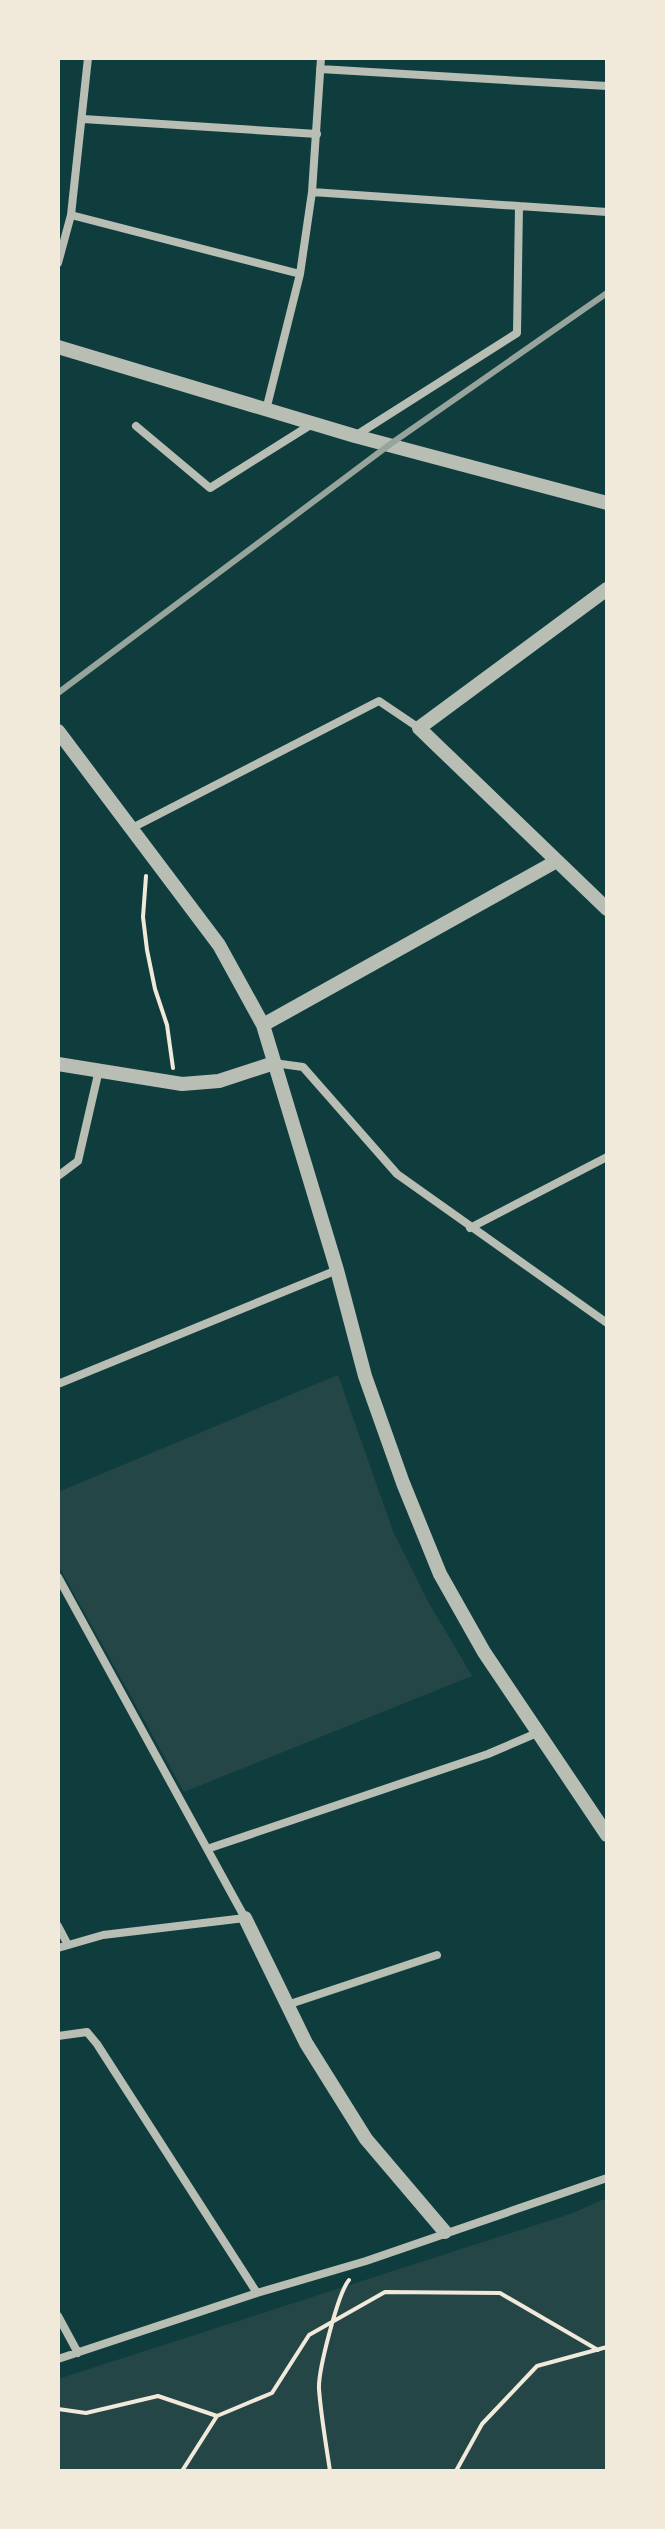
<svg xmlns="http://www.w3.org/2000/svg" width="665" height="2529" viewBox="0 0 665 2529" font-family="Arial,sans-serif">
<rect width="100%" height="100%" fill="#0f3d3e"/>
<path fill="#244646" d="M338,1375l55,156 33,67 46,78 -288,116 -126,-227v-73z
M607,2198v273h-549v-92l512,-165z"/>
<g fill="none" stroke-linecap="round" stroke-linejoin="round">
<path stroke="#f1e9da" stroke-width="4" d="M146,876l-3,41 4,33 8,39 12,36 6,43
M58,2409l28,4 72,-17 59,20
M182,2471l35,-55 55,-23 37,-58 76,-43 115,1 98,57
M330,2471c-4,-27 -9,-55 -11,-82 -1,-18 19,-96 30,-109
M456,2471l26,-47 55,-58 70,-19"/>
<path stroke="#b8beb3" stroke-width="8" d="M320,69l287,17
M83,119l234,15
M312,192l295,20
M71,215l229,59
M58,263l13,-48 17,-157
M266,410l34,-136 12,-82 9,-134
M136,426l74,62 102,-64
M355,436l162,-103 2,-127
M132,828l247,-127 40,27
M274,1063l29,4 94,107 210,149
M58,1176l20,-15 21,-91
M470,1228l137,-71
M58,1384l279,-114
M58,1577l187,341 -142,17 -45,13
M207,1849l281,-95 49,-21
M58,1926l10,19
M287,2005l150,-50
M58,2036l29,-4 10,12 160,249
M58,2316l20,37
M58,2359l199,-66 109,-32 241,-83"/>
<path stroke="#b8beb3" stroke-width="14" d="M58,347l297,89 252,67
M607,589l-188,139 188,181
M58,731l161,214 44,80 74,245 28,106 38,107 37,91 44,78 123,183
M263,1025l292,-163
M58,1064l124,20 37,-3 55,-18
M245,1918l61,125 60,96 79,93"/>
<path stroke="#97a49c" stroke-width="6" d="M58,693l331,-248 218,-152"/>
</g>
<rect width="665" height="2529" fill="none" stroke="#f1e9da" stroke-width="120"/>
</svg>
